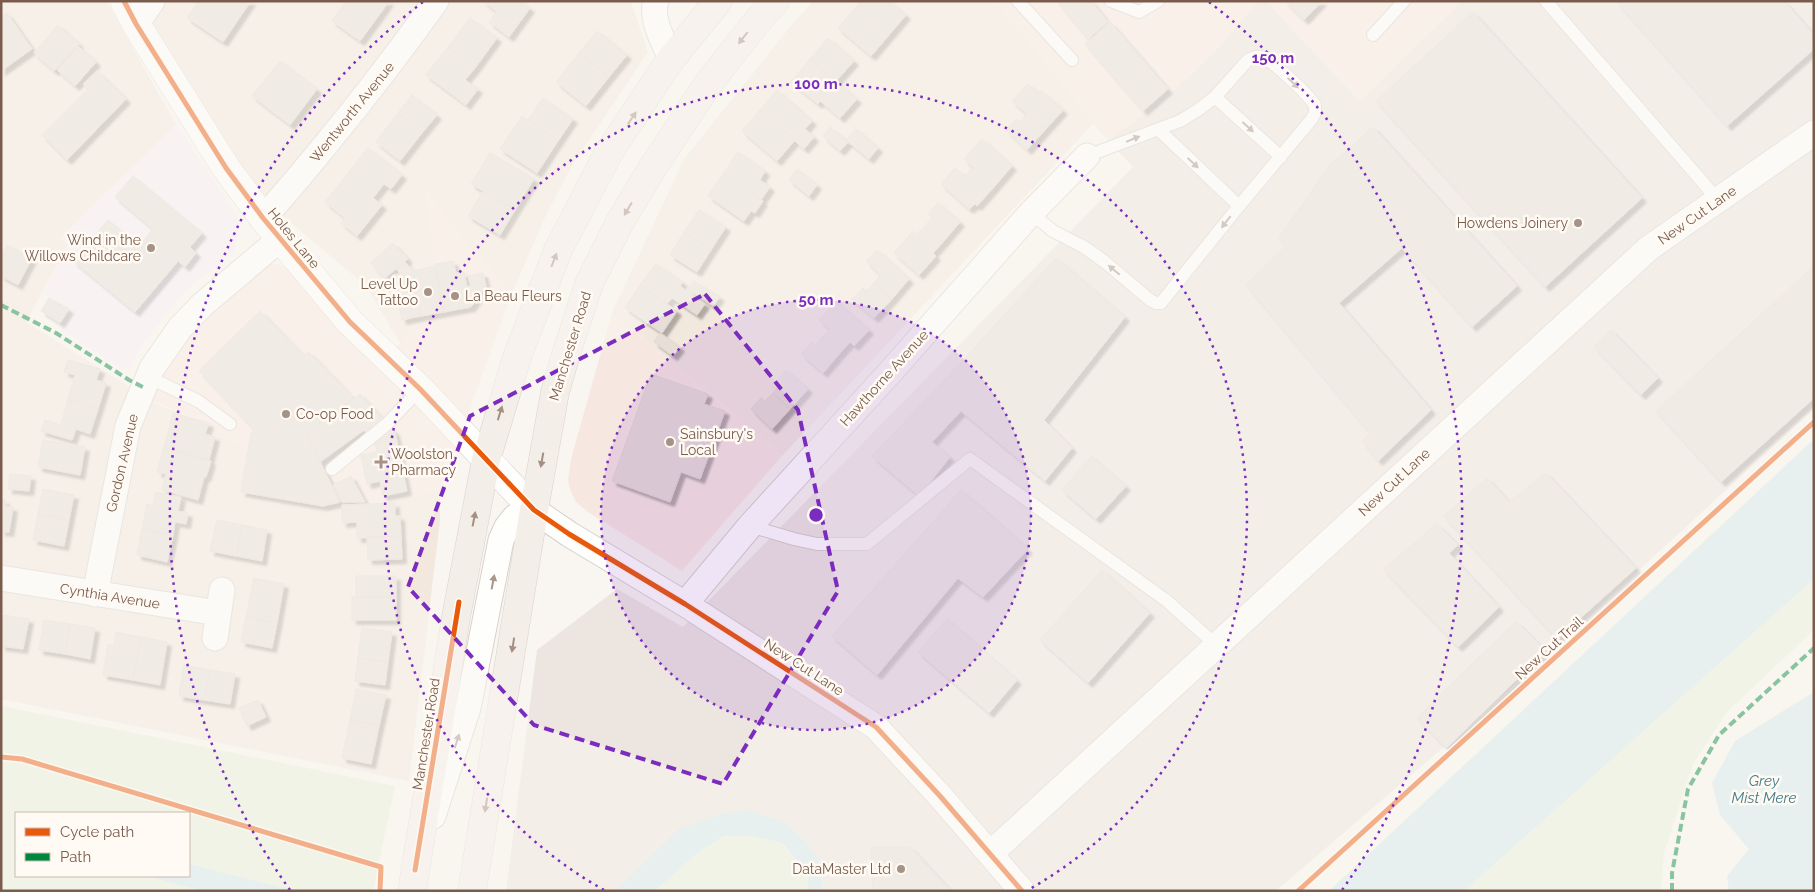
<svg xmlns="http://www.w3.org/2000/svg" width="1815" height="892" viewBox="0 0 1815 892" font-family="Raleway,sans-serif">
<defs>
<filter id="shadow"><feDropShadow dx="4.5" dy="4.5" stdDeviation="1" flood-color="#0004"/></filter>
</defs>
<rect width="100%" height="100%" fill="#f9f5f0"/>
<path fill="#f2e8de" d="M1,1h105l70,123 -115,114 7,7 -42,77 131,82 47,18 44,29 -7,41 99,10 46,1 54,-12v29l-31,261 -408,-82z
M124,1h507l17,51 -75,112 -26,49 -35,80 -45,-50 -42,-54 10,77 -14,50 -21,27 -34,-57 -140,-118z
M813,1h181l100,122 -312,333 -46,-41 -124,-102 72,-154 106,-132z"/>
<path fill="#f6e8e1" d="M994,1h265l-45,51 -44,42 -62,47z
M1266,1h196l-102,102z
M424,188l43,55 45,50 -72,198 -54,12 -46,-1 -17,4 -82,-14 7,-41 -44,-29 -53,-22 20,-41 12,-17 24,-27 57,-48 7,-3h8l9,4 90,99 22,-24 21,-27 -8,-45 22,-5z
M612,313l124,102 46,41 -100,115 -94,-59 -12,-10 -6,-13 -2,-9 3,-21z"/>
<path fill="#ede5e0" d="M1259,1h7l94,101 102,-101h352v408l-327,301 -211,181h-453l-4,-30 -69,-50 -126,72 -9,8h-109l31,-241 80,-61 66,38 450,-460 -25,-26 62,-47 44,-42z"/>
<path fill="#f6eef6" d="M176,124l64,96 -5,31 -46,37 -15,16 -33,42 -11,22 -8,1 -64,-42 11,-18 -28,-16 27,-48 -8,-7z"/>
<path fill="#e7f0db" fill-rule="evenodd" d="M1814,579v51l-87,82 -34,52 -29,89 -3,38h-197z
M1,706l394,80 -22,105h-372zM16,813h173v63h-173z
M724,836h29l28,7 17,18 10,16v14h-153l42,-38z"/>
<path fill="#d0e8ea" d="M1814,439v140l-350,312h-135z
M1814,692v199h-85l-2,-15 22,-27 -29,-34 -8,-32 23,-42z
M750,811l34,11 23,21 12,18 4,30h-15v-15l-10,-15 -16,-18 -29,-7h-29l-27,17 -42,38h-40l64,-62 46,-16z
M189,864l107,27h-93l-57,-15h43z"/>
<path fill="#e6ded7" stroke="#e2d8d2" filter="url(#shadow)" d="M193,1h58l-28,41 -36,-24 10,-14z
M346,1h23l13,10 -22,30 -28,-20z
M369,1h20l-7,10z
M483,1h37l10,7 -21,29 -20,-15 8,-10z
M861,1h28l17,14 -17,20 -33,-28z
M1057,1h34l17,21 -20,17z
M1285,1h37l-18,19z
M1616,1h168l30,34v14l-87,77z
M856,7l33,28 -18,21 -33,-28z
M1473,12l169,186 -97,89 -169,-186z
M7,13l25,36 -31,22v-54z
M470,18l27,20 -22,30 -27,-21z
M1110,22l58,67 -25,22 -58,-67z
M58,25l21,19 -25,27 -20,-18z
M597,31l30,24 -18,22 -30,-24z
M828,38l26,23 -18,20 -26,-22z
M78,46l18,16 -21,24 -18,-16z
M448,47l27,21 -10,12 13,9 -12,16 -40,-30z
M579,53l30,24 -23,29 -30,-24z
M810,59l47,40 -17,19 -20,-17 -2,3 -27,-22z
M280,61l37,28 -27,36 -38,-29z
M97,71l29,28 -59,61 -25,-25 46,-46 -5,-5z
M1028,84l10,9 3,-2 22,19 -18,20 -33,-29z
M777,90l35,31 -7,8 9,8 -10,12 -44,-39z
M412,95l25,20 -15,18 -24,-20z
M543,98l30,21 -15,22 -30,-21z
M760,110l35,30 -18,21 -35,-30z
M398,113l24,20 -22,28 -24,-19z
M1027,114l18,16 -18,20 -21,-20 10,-11 4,3z
M522,116l36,25 -21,32 -37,-24z
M830,127l18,15 -8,9 -17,-15z
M1373,127l144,159 -45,41 -70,-79 -63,55 92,107 -53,51 -16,-20 8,-8 -124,-148 39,-38 -6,-9 50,-72z
M856,129l22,19 -9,11 -23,-19z
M982,139l30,27 -18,21 -30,-28z
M368,148l34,27 -11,14 -7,-5 -11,14 9,7 -25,31 -16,-13 4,-5 -20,-16z
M738,152l27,19 -5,9 10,7 -9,13 -38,-26z
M490,153l44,26 -19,31 -44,-26z
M973,167l21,20 -17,19 -2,-2 -6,5 -28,-25 14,-16 10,8z
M797,169l20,16 -8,11 -20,-16z
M723,174l40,27 -8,12 -4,-2 -7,10 -36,-25z
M133,176l69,57 -12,14 6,6 -11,14 -7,-6 -43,51 -62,-51 35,-41 31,26 14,-17 -38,-32z
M483,191l32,19 -15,25 -32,-19z
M938,203l22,19 -17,20 -18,-16 7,-8 -4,-4z
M699,210l27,17 -15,23 -27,-18z
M925,226l18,16 -10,11 3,3 -17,19 -25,-22 19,-22 4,4z
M684,232l27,18 -14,22 -27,-17z
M393,243l15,16 -23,19 -14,-15z
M7,245l25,13 -14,27 -17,-9v-19z
M877,250l32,29 -17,20 -18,-16 7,-8 -15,-14z
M1056,258l69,59 -81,103 28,28 -27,33 -84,-70 -29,31 18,15 -31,39 -47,-40 95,-100z
M453,261l3,12 8,-1 7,35 -27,5 -9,-48z
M405,262l8,9 8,45 -19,4 -9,-45 7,-1 -3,-5z
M656,264l27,18 -3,4 25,18 -8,11 -25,-17 -5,6 -27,-19z
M435,266l9,46 -23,4 -8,-45z
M1814,266v132l-93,84 -65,-71z
M483,273l3,13 -15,21 -4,-21h4l-3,-10z
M694,281l26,16 -7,9 -25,-17z
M874,283l18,16 -18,19 -22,-19 11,-11 4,3z
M640,285l37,26 -15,22 -37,-25z
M49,298l20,11 -9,14 -19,-12z
M836,301l33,29 -15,16 -4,-4 -10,11 -18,-16 8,-8 -11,-9z
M260,311l44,45 5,-4 44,46 -47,35 34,69 -17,4 -82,-14 10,-59 4,-3 -56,-59z
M1611,330l47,48 -17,17 -47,-48z
M660,333l20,14 -7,9 -19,-14z
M822,337l18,16 -17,20 -22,-19 11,-12 3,4z
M68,360l32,9 -4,11 10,3 -8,26 -30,-9 7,-25 -11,-3z
M786,370l22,19 -18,20 -17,-16 7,-8 -4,-3z
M651,374l57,20 -4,10 21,7 -25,68 -19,-7 -11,30 -58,-21z
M773,393l17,16 -18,20 -21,-20 10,-11 4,3z
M360,394l35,38 -20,11 -11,-13 -44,32 -14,-29z
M68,400l30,9 -8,25 -14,-5 -4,11 -31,-9 4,-11 16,5z
M173,413l36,10 -4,11 10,3 -6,23 -45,-12z
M395,432l12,59 -24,5 -3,-15 -13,3 -6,-29 16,-3 -2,-9z
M43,440l42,7 -5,28 -42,-8z
M164,448l47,13 -5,16h-2l-6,23 -36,-10 4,-16 -9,-2z
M1091,456l35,30 -30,33 -34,-29z
M1546,473l90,95 -79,71 -113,-123 43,-38 22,24z
M10,474l21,2 -2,15 -21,-2z
M351,476l14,26h-23l-9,-17z
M43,489l31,6 -5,25 -31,-6z
M961,490l67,59 -45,48 -25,-19 -81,97 -45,-39z
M156,492l25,5 -3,14 10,2 -2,11 -11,-2 -2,13 -31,-6 5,-25 6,2z
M1,500h4l-1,6 9,1 -4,25 -8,-1z
M395,503v13h5l1,20 -44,2v-16l-15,1v-18z
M38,514l31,6 -5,26 -31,-6z
M217,520l25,5 -6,31 -26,-5z
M1437,524l21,21 -9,8 50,54 -41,40 -75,-78z
M242,525l25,5 -5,31 -26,-5z
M142,529l31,6 -6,27 -30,-7z
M401,536l1,23 -34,1 -1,-23z
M1102,570l48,43 -62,70 -48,-43z
M356,576h40v21h-40z
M254,578l30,6 -7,39 -31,-6z
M352,597h44v23h-44z
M3,615l26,4 -6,30 -22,-3z
M246,617l31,6 -5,25 -31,-6z
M947,619l70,61 -28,33 -71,-61z
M44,620l26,4 -5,30 -26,-4z
M1516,621l30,30 -100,97 -29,-30z
M70,624l25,4 -5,31 -25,-5z
M362,628l30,4 -4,30 -30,-4z
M116,632l25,5 -8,43 -30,-5 5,-30 6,1z
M141,637l26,5 -7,43 -27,-5z
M358,658l30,4 -3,23 -30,-4z
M184,665l26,5 -6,30 -25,-4z
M210,670l25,4 -5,30 -26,-4z
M356,689l30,6 -7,31 -29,-6z
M258,700l8,17 -19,9 -8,-18z
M350,720l29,6 -8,38 -29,-6z
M871,847h39l41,44h-78z"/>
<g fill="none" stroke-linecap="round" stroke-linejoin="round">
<defs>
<path id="service" d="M1018,1l54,59
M1111,1l28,11 19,-11
M1546,1l172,199
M1373,35l31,-34
M1215,97l66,60
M1158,129l81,77
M1031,213l22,18 31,16 21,15 45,38 6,3h5l78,-97 72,-86 4,-7v-8c-7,-10 -43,-46 -54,-48 -5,-1 -10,1 -14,4l-32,36 -17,13 -18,11 -93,35
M148,377l50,24 32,23
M332,469l55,-45 33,-35
M750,526l44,13 23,5h50l103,-85 197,142 49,44"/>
<path id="minor" d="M656,1c-6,18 8,41 15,58
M136,24l16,-23
M263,218c22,-24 43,-49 64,-75 38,-46 74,-93 109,-142
M1,578l217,35
M95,594l33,-168 24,-58 28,-40 22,-23 78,-66
M685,604l65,-78 143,-157 138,-156 56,-57
M215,638l7,-48
M433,816l35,-108 33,-168 6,-13 8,-10 8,-6 11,-1 35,24 116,70 191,123 64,69 82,95
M991,853l658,-605 165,-115"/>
<path id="tertiary" d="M124,1l12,23 90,144 37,50 87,104 70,67 114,121"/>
<path id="primary" d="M412,891l44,-274 30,-157 31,-103 41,-107 51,-98 62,-93 47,-58
M472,891l62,-381 21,-118 11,-38 23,-70 31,-62 33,-55 55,-83 48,-61 19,-22"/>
</defs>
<use href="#service" stroke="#d7d1cb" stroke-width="14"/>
<use href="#minor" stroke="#d7d1cb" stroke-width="27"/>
<use href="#tertiary" stroke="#d7d1cb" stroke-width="29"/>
<use href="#primary" stroke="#dad1cc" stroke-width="29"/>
<use href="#service" stroke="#fefefd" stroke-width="12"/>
<use href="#minor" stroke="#fefefd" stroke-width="25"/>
<use href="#tertiary" stroke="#fefefd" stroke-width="28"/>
<use href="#primary" stroke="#f3eee8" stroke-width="28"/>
<path stroke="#00873e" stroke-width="4" stroke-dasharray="8 4" stroke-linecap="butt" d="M1,305l55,28 73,47 14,7
M1672,891v-18l16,-84 31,-54 95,-87"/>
<defs>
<path id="cycleway" d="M124,1l12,23 90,144 37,50 87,104 70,67 114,121 35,24 116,70 191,123 64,69 82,95
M1,757l21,2 359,108 -1,24
M415,870l44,-268
M1298,891l516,-469"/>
</defs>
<use href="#cycleway" stroke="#fffaf3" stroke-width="8"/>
<use href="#cycleway" stroke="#e8590c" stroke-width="5"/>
</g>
<defs><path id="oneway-solid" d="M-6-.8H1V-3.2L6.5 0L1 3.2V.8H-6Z" transform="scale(1.25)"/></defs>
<g fill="#a48f83">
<use href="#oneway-solid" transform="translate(743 38) rotate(128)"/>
<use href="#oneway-solid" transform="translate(632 118) rotate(-56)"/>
<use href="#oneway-solid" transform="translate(628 209) rotate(121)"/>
<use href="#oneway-solid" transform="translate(554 260) rotate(-69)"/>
<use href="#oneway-solid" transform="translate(500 413) rotate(-73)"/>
<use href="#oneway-solid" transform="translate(542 460) rotate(100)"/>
<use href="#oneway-solid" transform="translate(474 519) rotate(-79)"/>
<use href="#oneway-solid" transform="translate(513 645) rotate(99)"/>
<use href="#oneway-solid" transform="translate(486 805) rotate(99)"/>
</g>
<g fill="#a8958b">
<use href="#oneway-solid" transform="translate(1293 83) rotate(43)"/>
<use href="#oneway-solid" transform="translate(1248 127) rotate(42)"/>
<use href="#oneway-solid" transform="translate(1133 139) rotate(-22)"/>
<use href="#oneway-solid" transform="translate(1193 163) rotate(43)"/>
<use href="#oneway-solid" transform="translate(1226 222) rotate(128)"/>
<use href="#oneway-solid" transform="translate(1114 270) rotate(-140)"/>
<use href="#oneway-solid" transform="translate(493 582) rotate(-79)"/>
<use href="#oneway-solid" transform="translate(457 741) rotate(-72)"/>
</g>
<path d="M0 0H1815V892H0ZM705,294l93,116 40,181 -115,193 -189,-59 -126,-138 62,-171z" fill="#f9f5f0" fill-opacity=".55" fill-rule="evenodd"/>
<path fill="none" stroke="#7b2cbf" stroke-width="4" stroke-dasharray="10 6" stroke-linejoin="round" d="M705,294l93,116 40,181 -115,193 -189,-59 -126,-138 62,-171z"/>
<circle cx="816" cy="515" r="215" fill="#7b2cbf" fill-opacity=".12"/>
<g fill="none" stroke="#7b2cbf" stroke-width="2.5" stroke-dasharray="2.5 5">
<circle cx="816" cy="515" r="215"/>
<path d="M604 890A431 431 0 1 1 1028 890"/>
<path d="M290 890A646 646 0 0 1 423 2M1209 2A646 646 0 0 1 1342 890"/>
</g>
<g fill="#a69286" stroke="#fffaf3" stroke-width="2">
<circle cx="1578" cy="223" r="5"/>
<circle cx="151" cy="248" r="5"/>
<circle cx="428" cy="292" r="5"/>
<circle cx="455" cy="296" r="5"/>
<circle cx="286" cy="414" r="5"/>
<circle cx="670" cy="442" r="5"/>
<path d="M378.5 454.5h5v5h5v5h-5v5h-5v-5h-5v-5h5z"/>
<circle cx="901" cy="869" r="5"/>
</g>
<g text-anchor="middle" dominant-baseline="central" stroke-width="5" stroke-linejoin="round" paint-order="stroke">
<g font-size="14" fill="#7a5c4d" stroke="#fffaf3">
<text transform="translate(352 112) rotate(-51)">Wentworth Avenue</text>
<text transform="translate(1697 215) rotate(-35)">New Cut Lane</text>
<text transform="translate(294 238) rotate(51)">Holes Lane</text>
<text transform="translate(570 346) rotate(-73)">Manchester Road</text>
<text transform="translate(884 378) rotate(-48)">Hawthorne Avenue</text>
<text transform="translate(122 463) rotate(-77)">Gordon Avenue</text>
<text transform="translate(1394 482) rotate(-43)">New Cut Lane</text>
<text transform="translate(110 596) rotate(9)">Cynthia Avenue</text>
<text transform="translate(1549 648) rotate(-42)">New Cut Trail</text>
<text transform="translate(804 667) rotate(33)">New Cut Lane</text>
<text transform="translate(426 734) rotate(-81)">Manchester Road</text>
</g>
<g font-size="14" fill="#7a5c4d" stroke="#fffaf3" text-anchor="end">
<text x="1568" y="223">Howdens Joinery</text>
<text x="141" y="240">Wind in the<tspan x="141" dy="16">Willows Childcare</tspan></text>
<text x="418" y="284">Level Up<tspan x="418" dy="16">Tattoo</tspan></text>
<text x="465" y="296" text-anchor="start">La Beau Fleurs</text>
<text x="296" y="414" text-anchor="start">Co-op Food</text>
<text x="680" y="434" text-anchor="start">Sainsbury's<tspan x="680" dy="16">Local</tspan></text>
<text x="391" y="454" text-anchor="start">Woolston<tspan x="391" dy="16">Pharmacy</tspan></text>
<text x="891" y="869">DataMaster Ltd</text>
</g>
<g font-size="15" font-style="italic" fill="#437c86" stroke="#fffaf3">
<text x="1764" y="781">Grey<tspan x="1764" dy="17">Mist Mere</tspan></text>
</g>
</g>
<circle cx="816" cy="515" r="8" fill="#7b2cbf" stroke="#fffaf3" stroke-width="2.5"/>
<g font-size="15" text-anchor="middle" font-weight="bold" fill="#7b2cbf" stroke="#fffaf3" stroke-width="5" stroke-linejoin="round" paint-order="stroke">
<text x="1273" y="63">150 m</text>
<text x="816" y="89">100 m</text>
<text x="816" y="305">50 m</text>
</g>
<rect width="1815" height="892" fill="none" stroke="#7a5c4d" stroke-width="5"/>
<rect x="15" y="812" width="175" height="65" fill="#fffaf3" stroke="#cabbb1"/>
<rect x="25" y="828" width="25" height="8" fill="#e8590c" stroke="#cabbb1"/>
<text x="60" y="837" font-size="15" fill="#7a5c4d">Cycle path</text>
<rect x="25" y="853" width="25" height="8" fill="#00873e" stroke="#cabbb1"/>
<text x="60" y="862" font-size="15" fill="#7a5c4d">Path</text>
</svg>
